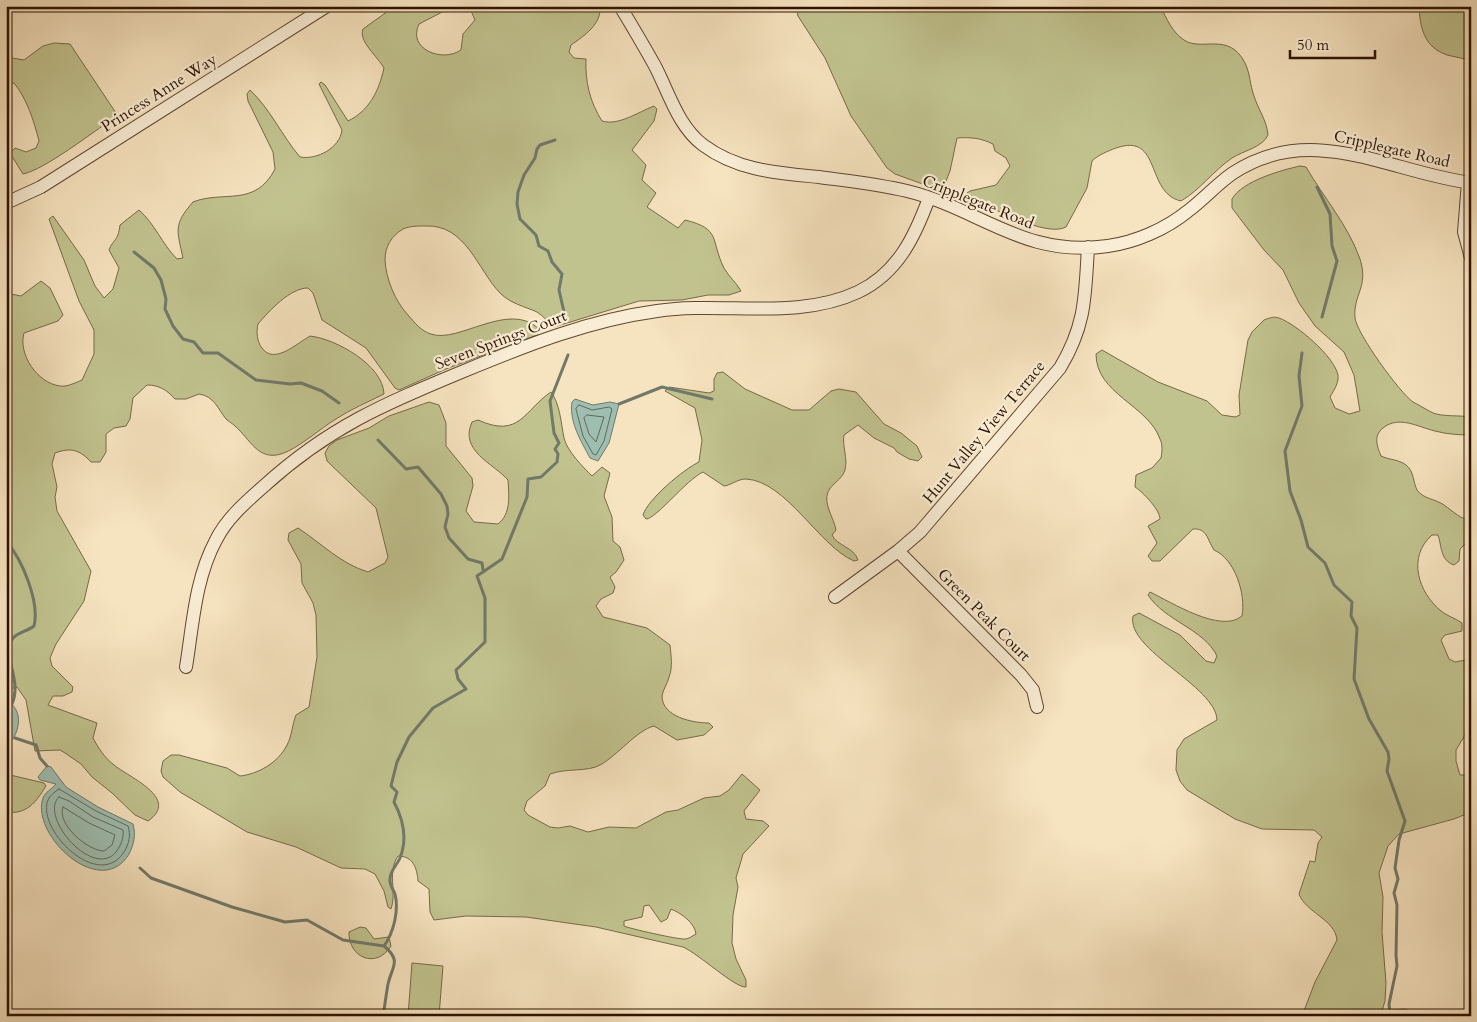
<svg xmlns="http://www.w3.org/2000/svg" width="1477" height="1022" viewBox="0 0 1477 1022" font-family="Cardo,serif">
<rect width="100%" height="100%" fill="#f6e3bf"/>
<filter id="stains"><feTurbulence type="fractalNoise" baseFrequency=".004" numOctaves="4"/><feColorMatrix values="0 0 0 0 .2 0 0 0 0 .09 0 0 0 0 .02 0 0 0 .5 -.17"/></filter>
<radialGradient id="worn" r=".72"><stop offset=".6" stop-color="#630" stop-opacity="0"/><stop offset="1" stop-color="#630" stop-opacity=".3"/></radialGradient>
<path fill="#c1c38f" stroke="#786a48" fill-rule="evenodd" d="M395,6h51v4l-27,14c-12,25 23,39 42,26l2,-16 12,-14 -6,-14h131c2,18 -16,30 -29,39l-2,7 5,6 12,1c-1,23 4,43 16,62 17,5 36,-9 52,-15l3,3 -3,12 -22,29 14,15 -4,15 14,13 -9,14 31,21 7,-8c37,9 25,20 39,48 5,9 12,14 17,23l-12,4h-21l-26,5 -43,1 -85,26c-6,-4 -10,-11 -17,-15 -13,-6 -26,-8 -37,-19 -23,-24 -34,-69 -75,-67 -7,0 -15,0 -22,3 -12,7 -18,18 -18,31 1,19 10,41 23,55 7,8 13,16 23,19 27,10 78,-34 108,-5l-2,6 -91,34 -47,21 -4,-2 -29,-40 -44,-28 -9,-27 -5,-5c-18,0 -39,23 -50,36 -2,7 -1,18 4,24 12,17 34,-4 48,-12 26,3 73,29 74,58 -16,8 -33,15 -48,25 -15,9 -40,31 -55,35 -23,7 -31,-15 -46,-28 -3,-3 -6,-4 -9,-7 -8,-10 -12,-23 -27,-25l-13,5h-11c-8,-9 -16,-14 -28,-14l-14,13 -3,21 -4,7 -12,2 -8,6v18l-6,10h-9c-11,-12 -20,-15 -36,-9l-3,11 5,23 -2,10 2,14 34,60 -7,30 -28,43 -6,14 2,8 21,21 -1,5 -9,4h-10l-5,9 49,18 -4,15c6,11 11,19 21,27 14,12 67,33 34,56l-13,-6 -23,-22 -20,-16 -11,-13 -16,-11 -5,-3 -25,1 -9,-51 -9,-13 -11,3v-397l15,3 20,-15 9,7 13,27 -5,6 -34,12c-6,21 13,50 36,53 7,1 15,-3 22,-6l12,-26v-24l-15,-29 -30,-82 4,-3 31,44 11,26 9,12 9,-9 6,-21 -10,-18c4,-11 9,-8 11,-25l19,-15c16,14 23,34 38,49l6,-1c-6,-28 -10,-33 10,-56 30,-12 62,6 82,-33l-2,-17 -25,-51 -1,-7 3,-4c21,20 32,46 50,67 17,3 40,-9 42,-27l-23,-46 2,-2 4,3 23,36c21,-10 31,-30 36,-53 -6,-11 -26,-27 -21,-39z
M796,6h364c7,13 12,26 24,34 18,12 45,-9 61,23 5,10 5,22 9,33 4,13 13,25 14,39 -5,12 -25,16 -36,23 -19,13 -32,32 -51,43 -36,-8 -19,-69 -65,-53 -8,3 -18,7 -24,13l-5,27 -21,39c-20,11 -78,-21 -98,-31l-1,-3 3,-2 26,-6 14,-19 -4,-8 -11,-7 -2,-7c-12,-6 -23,-7 -36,-6l-7,33 -8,20 -47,-17 -8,-6 -36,-52 -26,-58 -27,-42z
M1419,6h52v55c-8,-3 -16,-4 -24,-6 -23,-8 -27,-27 -28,-49z
M54,43l16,1 46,69 -2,5c-21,14 -70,52 -91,56l-13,-21 5,-5 11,4 10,-4 3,-7c-5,-20 -12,-42 -25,-58h-8v-26l18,3 19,-14z
M1300,166l6,1c18,31 42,58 54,92 9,28 -7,35 -5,59 2,16 45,75 58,84 6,3 14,8 20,11 11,4 26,2 38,4v18c-12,0 -25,-1 -36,-4 -17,-4 -36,-16 -52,-3 -10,8 -6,18 -2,28 8,4 17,3 25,9 8,6 7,17 11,25 6,9 19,9 27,15 10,7 15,13 27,16v24l-6,-1 -5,5 -1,12 -5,4c-14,-5 -12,-18 -16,-30h-6c-25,22 -14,57 9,76 6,5 14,7 21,12v8l-17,4 -4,5 8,19 6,3 16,-3v66l-15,25v11l4,14h11v37l-17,7 -55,15 -11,12 -9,27 4,24 -1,35 4,51 -1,18 -3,10 23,-2 20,7h-123l13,-34 22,-42c-2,-21 -31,-27 -38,-46l11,-33 5,1 3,-19 4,-6 -8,-7 -52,-1 -27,-10 -48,-29 -7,-9 -4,-11 1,-20 7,-11 33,-19c-1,-34 -91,-70 -84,-104l6,-3 41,22 26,26 8,2 3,-7c-13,-27 -52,-35 -69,-61l2,-3c21,10 71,42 92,24 4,-22 -7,-57 -28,-66 -7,-11 -7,-22 -21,-21l-33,32h-8l-4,-5 9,-13 -9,-17 12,-7c0,-9 -17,-27 -25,-32l1,-12 16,-7 9,-10c1,-6 2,-13 -1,-19 -12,-34 -64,-45 -64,-85l6,-4 56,32 49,19 15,14 13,2 5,-2 -1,-20 9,-55 4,-8 12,-12c5,-2 10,-4 15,-2 17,6 55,38 59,57 1,8 -4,15 -8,22l5,11 14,6 11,-3 -6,-36 -10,-23 -29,-26 -16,-23 -16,-33 -19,-20 -32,-42v-9c10,-18 50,-29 68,-33z
M723,372l22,17 47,21h17l22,-19 8,-2 17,3 28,32 17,9 16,13 5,11 -4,4 -9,-2 -12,-7 -3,-4 -20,-10 -16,-13 -14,10c-2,11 4,23 1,35 -3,10 -13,13 -17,22 -5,12 6,26 8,38l-4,5c5,11 22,12 26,25l-4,1c-35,-15 -68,-80 -108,-82 -9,0 -14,6 -22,7l-21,-14c-17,8 -47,47 -57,47l-3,-4c5,-16 41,-46 56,-53l3,-22 -7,-32 -30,-17 4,-4 40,6 5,-2v-12l3,-6z
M551,392c9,12 10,31 13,46 3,13 19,29 28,38l10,-9 8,6 -6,23 8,21 1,24 7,6 4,13 -8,12 -6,5 5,10 -2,6 -12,6 -5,7 7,11 44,11 23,17c1,11 3,22 -1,32 -1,6 -6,12 -7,19 0,21 31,27 47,27l4,4 -9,8 -27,5 -23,-14c-17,4 -37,30 -54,39 -12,7 -34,3 -50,9l-5,12 -18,15 -3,9 4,5 22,12 8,1 12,-2 18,6 21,-5 27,1 30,-16 12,-2 26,-12 16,-2 9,-6 13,-16 18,16 -16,21 2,8 17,2 6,5 -26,28 -7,24 2,9 -5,28 -1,28 4,16 10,21v7c-11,1 -47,-33 -63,-40l-87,-20 -70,-10 -60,-1 -32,4 -4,-8 -1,-23 -11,-8c-1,-13 -5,-25 -20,-25 -11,16 -1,35 -7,53l-3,-2 -4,-16 -9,-17 -10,-5 -24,-1 -45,-21 -49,-15 -67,-40 -17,-15 -2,-6 2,-10 8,-6h8l48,13 13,8c18,-2 38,-13 47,-31 5,-9 5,-20 9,-30l13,-8 8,-50 -1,-42 -3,-12 -11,-20 -1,-19 -13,-24 1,-7 9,-5c23,15 43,36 70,44l17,-9 3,-6 -12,-49 -49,-47 -2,-8 4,-7 8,-6 32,-12 20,-12 40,-14 10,3 7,18v23l26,32 1,8 -7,25 8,11 24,2c13,-10 11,-28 10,-44 -15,-17 -49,-29 -36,-58l6,-2c42,19 46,-10 73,-28zM649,905l12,17 6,-3 4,-10c10,4 24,14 25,25 -4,2 -7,5 -11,5 -5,1 -58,-11 -61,-13v-5l18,-4 2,-11z
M6,774l38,9 2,3c-10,16 -19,29 -40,26z
M360,927l6,1 8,11 15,-2 2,9c-15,24 -43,11 -42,-14z
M412,963l31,3 -4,50h-31z"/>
<path fill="#9dbeb1" stroke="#71796a" d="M575,399l18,6 17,-3 9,2 -10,39 -11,18 -8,-3c-9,-17 -21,-36 -18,-56z
M6,700c20,11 13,35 0,48z
M47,766l4,1 15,20 32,20 35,17c3,11 1,20 -4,30 -28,47 -99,-19 -86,-56 2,-6 9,-9 13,-14l-16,-4 -2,-3z"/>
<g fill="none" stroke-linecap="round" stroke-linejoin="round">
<path stroke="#666858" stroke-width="1" d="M579,405l13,5 17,-3 3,2 -8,32 -8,14 -3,-1 -10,-18 -7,-27z
M587,415l17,2 -8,25 -7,-8 -5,-16z
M59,789l37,22 32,15c3,9 1,18 -4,26 -26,40 -88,-23 -76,-52 2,-5 7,-8 11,-11z
M59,797l10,4 24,16 30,13c1,8 -2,15 -7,22 -23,28 -78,-36 -57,-55z
M63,807l26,16 26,12 -3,10 -8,6c-16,0 -48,-27 -41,-44z"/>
<path stroke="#71796a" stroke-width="3" d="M555,140l-15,5 -3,4 -2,9 -11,17 -6,17 -1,12 3,15 16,16 3,11 9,5 4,11 10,12 -3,16 5,22
M1317,187l13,27 2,32 5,15 -15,56
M134,252l20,16 7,12 5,19 -1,10 8,17 10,13 11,3 9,11h15l38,27 34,4 11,-1 21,8 17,12
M1302,353l-3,23 3,30 -17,45 5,40 11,29 7,27 17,16 9,22 18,17 -1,14 6,12 -3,51 15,40 19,33 1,7 -2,12 18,50 -6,19 -4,28 3,11 -4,14 3,12 -1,50 1,11 -8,38 1,12
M619,404l43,-17 50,12
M378,440l28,29 12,-2 23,27 6,12 1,8 -3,13 4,11 19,21 14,4 1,7
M6,541c16,18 34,61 28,85 -6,5 -15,6 -21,12 -13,16 10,41 -1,66
M15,738l21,7 4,13 7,8
M140,868l11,10 81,29 53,15 22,-2 36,20 41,6
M383,1016c2,-11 3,-21 5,-32 4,-18 14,-23 -4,-38 10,-14 15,-36 11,-52 -2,-5 -6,-10 -5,-15 0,-8 7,-14 10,-21 8,-20 3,-39 -6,-56l3,-10 -6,-6 6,-24 12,-25 24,-29 33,-19 -8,-10 -2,-9 29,-28v-44l-8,-22 25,-17 25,-62 1,-18 13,-2 16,-15 1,-8 -3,-5 4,-6 -5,-10 -4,-32 18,-46"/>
<defs>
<path id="minor" d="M620,6c12,20 24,40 35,60 14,27 23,60 48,79 35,26 75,28 116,32 30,4 59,7 88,14 74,18 116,67 201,55 28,-4 58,-17 80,-35 16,-12 29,-27 45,-38 79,-52 156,-1 238,10
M1468,182l-4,50 7,26
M6,203l35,-16 286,-181
M898,551l123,124 12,15 4,17
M835,597l63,-46 22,-19 140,-164c26,-43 25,-72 28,-121
M186,667c7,-43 9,-88 30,-127 11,-22 30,-38 48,-54 65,-59 120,-82 200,-115 63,-26 126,-51 193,-60 66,-10 139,10 201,-19 40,-19 57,-56 71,-94"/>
</defs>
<use href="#minor" stroke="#604630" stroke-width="14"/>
<use href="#minor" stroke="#f9edd5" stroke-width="12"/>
</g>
<g text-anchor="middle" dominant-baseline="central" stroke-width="4.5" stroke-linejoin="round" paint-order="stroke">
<g font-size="16" fill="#2e1200" stroke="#f9edd5">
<text transform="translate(159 93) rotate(-32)">Princess Anne Way</text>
<text transform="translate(1392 149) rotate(13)">Cripplegate Road</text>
<text transform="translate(978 202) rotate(22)">Cripplegate Road</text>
<text transform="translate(501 340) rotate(-21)">Seven Springs Court</text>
<text transform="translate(984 432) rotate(-50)">Hunt Valley View Terrace</text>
<text transform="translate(984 615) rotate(45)">Green Peak Court</text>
</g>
</g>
<rect width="1477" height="1022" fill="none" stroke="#f6e3bf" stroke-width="25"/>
<rect x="8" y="8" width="1462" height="1007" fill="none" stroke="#2e1200" stroke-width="2.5"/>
<rect x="12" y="12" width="1452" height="997" fill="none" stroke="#2e1200"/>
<path d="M1290 50v8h85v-8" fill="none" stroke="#2e1200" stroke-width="2.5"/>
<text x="1297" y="50" font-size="15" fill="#2e1200" stroke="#f9edd5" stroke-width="4" paint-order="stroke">50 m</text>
<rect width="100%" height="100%" filter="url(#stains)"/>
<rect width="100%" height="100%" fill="url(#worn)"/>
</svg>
